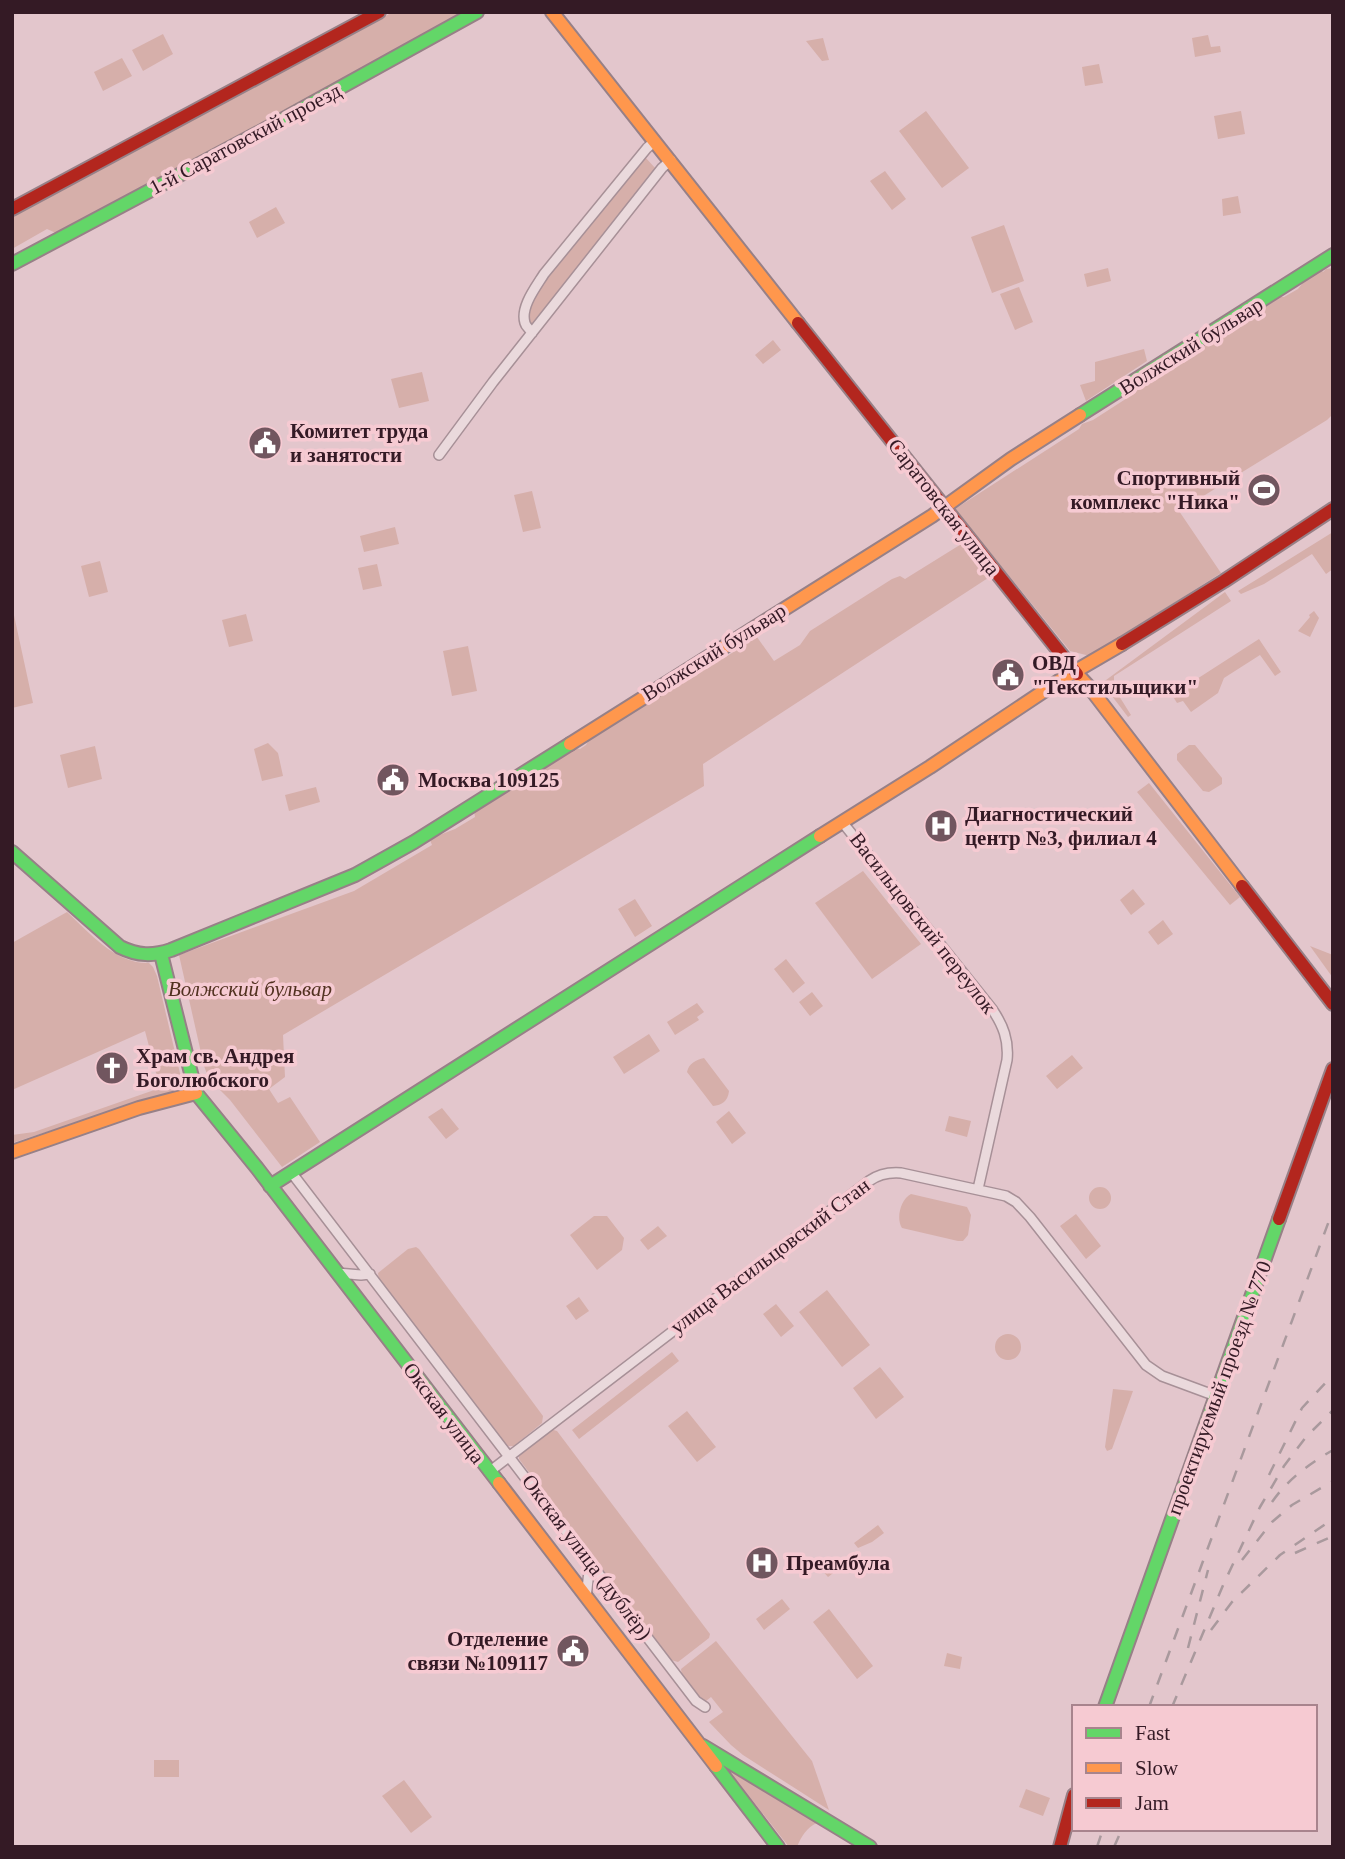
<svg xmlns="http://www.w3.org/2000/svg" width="1345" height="1859" viewBox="0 0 1345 1859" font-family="Georgia,serif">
<rect width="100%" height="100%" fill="#e3c6cc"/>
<path fill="#d6afaa" d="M393,12h71l-61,35 -347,186 -9,-4 -35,20v-34l52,-30z
M163,34l10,20 -30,17 -11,-21z
M1208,35l3,12 9,-1 1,6 -26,5 -3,-19z
M823,38l6,22 -7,1 -16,-20z
M122,58l10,18 -29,15 -9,-19z
M1099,64l4,19 -18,3 -3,-19z
M926,111l43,57 -27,20 -43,-57z
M1241,111l4,23 -27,5 -4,-23z
M645,157l11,12 -124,157c-8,-18 5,-34 15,-48z
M885,171l21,28 -14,11 -22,-29z
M1238,196l3,17 -18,3 -1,-17z
M276,207l9,16 -28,15 -8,-16z
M1004,225l20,56 -32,12 -21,-56z
M1108,268l3,13 -24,6 -3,-13z
M1333,268v146l-6,6 -148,91 42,62 -131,83 -20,-5 -115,-142 124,-80 3,-5 11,-4 42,-27 4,-6 8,-2 21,-13 7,-8 36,-23 7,-9 18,-8 6,1 17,-11v-7l9,-2 12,-8h4l14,-8 10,-13 13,-7 2,3 3,-3z
M1019,287l14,35 -18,8 -15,-36z
M773,340l8,10 -18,14 -8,-9z
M1144,349l3,12 -61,40 -6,-16 15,-4v-19z
M422,372l7,29 -30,7 -8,-29z
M532,491l9,37 -18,4 -9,-37z
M395,527l4,17 -35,8 -4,-16z
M1333,532v37l-7,5 -14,-20 -48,30 -23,10 -3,-3z
M963,543l25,35 -285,186 1,22 -421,249 2,42 -16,12 9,14 12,-6 30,45 -38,25 -52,-67 -21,-21 -5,-13 -25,-111 175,-64 78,-46 -2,-5 2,-2 23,-9 20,-12 -1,-6 24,-17 8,-2 7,-8 12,-4 4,-4 41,-29 10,2 6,-4 6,-11 87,-52c15,1 27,-20 45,-24l33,-21 17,24 26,-16 10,-14 82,-52 8,-3 5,3z
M100,561l8,31 -19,5 -8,-31z
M377,564l5,22 -19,4 -5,-22z
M1225,592l6,9 -117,75v12l17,27 -3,2 -26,-34z
M12,606l21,97 -21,5z
M1314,611l5,7 -9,19 -12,-6 12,-14 -1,-2z
M246,614l7,27 -24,6 -7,-27z
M1259,639l22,33 -6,4 -15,-21 -36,23 -6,15 -27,19 -8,-11 -6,2 -5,-8z
M468,646l9,45 -25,5 -9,-45z
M268,743l10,10 5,23 -21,5 -8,-32z
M1189,745h6l27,33v6l-13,8 -6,-1 -26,-31v-6z
M95,746l7,33 -34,9 -8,-33z
M1149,783l91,114 -10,8 -93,-113z
M316,787l4,15 -31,9 -4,-16z
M863,871l58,73 -49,35 -57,-76z
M1133,889l12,15 -14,11 -11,-15z
M635,899l17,27 -17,11 -17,-28z
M67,912c23,21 48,52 82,51l4,4 4,9 26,110 -2,3 -169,54v-8l22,-3 126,-44 -15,-57 -133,59v-147z
M1163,920l10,14 -15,11 -10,-13z
M1310,946l23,9v23z
M786,959l19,24 -12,10 -19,-24z
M812,992l11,14 -13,10 -11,-14z
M697,1003l7,9 -7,5 2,3 -24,15 -8,-13z
M649,1034l11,17 -36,23 -11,-17z
M1072,1055l11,13 -26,21 -11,-13z
M704,1058l25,33c-1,10 -7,14 -16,15l-26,-34c2,-9 9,-12 17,-14z
M442,1108l17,21 -13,10 -18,-22z
M729,1111l17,22 -14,11 -16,-22z
M949,1116l22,5 -4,16 -22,-6z
M1089 1198a11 11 0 1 1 22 0a11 11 0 1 1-22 0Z
M911,1194l56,13 4,8 -3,20 -5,6h-5l-56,-13c-6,-9 -2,-28 9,-34z
M1076,1214l25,32 -15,13 -26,-33z
M594,1216h13l17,22 -2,12 -25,20 -27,-35z
M658,1226l9,10 -19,14 -8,-10z
M416,1247l3,2 124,167 -1,7 -28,23h-7l-128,-165 -1,-8 30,-24z
M827,1290l43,55 -28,22 -43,-55z
M579,1297l10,14 -13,9 -10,-14z
M776,1304l18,22 -13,11 -18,-23z
M995 1347a13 13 0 1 1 26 0a13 13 0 1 1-26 0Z
M672,1352l7,9 -100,78 -7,-9z
M880,1367l24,30 -28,22 -23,-31z
M1113,1389l20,2 -21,58 -5,2 -2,-4z
M687,1411l29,36 -19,15 -29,-36z
M550,1429l7,2 153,203 -1,4 -31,24 -7,-2 -152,-201v-3l2,-3z
M878,1525l6,8 -12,9 -14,6 -4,-5z
M853,1558l-25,19 -8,-9 13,-8z
M782,1599l8,10 -26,21 -8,-11z
M829,1609l44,57 -16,13 -44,-57z
M716,1641l96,120 17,49 -86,-55 -12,-10 -22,-23 14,-10 -12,-15 -5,4c-12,-3 -24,-21 -25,-32z
M947,1653l15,4 -2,12 -16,-3z
M154,1760h25v17h-25z
M729,1766l89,54 -1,3c-10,4 -16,14 -20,24h-8l-62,-79z
M404,1780l28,37 -21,16 -29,-37z
M1026,1789l24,9 -7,18 -24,-9z"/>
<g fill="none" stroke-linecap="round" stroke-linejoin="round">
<defs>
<path id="street" d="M532,333c-2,-4 -6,-6 -7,-10 -5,-16 11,-36 19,-49l103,-126 8,-7
M439,455l54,-73 169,-214 9,-8
M843,823l149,186c11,16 17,31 15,51l-29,129
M291,1172l405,529 9,6
M337,1273l24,2 9,-1
M489,1472l380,-291c10,-7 20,-9 32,-8l105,23 10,6 14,15 116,148 16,11 54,20
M586,1598l4,-36"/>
<path id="fast" d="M12,264l248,-132 217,-120
M1080,415l253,-160
M12,852l108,95c18,9 33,9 51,3l184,-75 59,-33 156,-98
M161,954l35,139 61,75 242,315
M270,1186l550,-350
M1105,1707l174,-488
M703,1746l167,101
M716,1766l62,81"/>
<path id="slow" d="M552,12l246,311
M1077,674l13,14 152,198
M570,744l362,-228 79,-57 69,-44
M820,836l110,-69 132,-88 60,-35
M12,1152l127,-44 57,-15
M499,1483l217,283"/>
<path id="jam" d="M12,209l367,-197
M798,323l279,351
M1122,644l102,-63 109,-72
M1242,886l91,118
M1279,1219l54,-150
M1060,1847l14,-52"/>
</defs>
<use href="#street" stroke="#a79097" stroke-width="12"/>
<use href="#fast" stroke="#978087" stroke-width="16"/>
<use href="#slow" stroke="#978087" stroke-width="16"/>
<use href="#jam" stroke="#978087" stroke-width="16"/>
<use href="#street" stroke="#ead9dc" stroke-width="9"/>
<use href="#fast" stroke="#63d668" stroke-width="12"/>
<use href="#slow" stroke="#ff974d" stroke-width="12"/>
<use href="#jam" stroke="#b3261e" stroke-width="12"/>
<path stroke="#a9999d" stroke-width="2.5" stroke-dasharray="12 12" stroke-linecap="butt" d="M1269,1475l33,-67 31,-33
M1272,1502c16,-23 37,-38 61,-52
M1295,1553l38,-17
M1242,1560l30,-38 20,-17 41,-24
M1211,1630l21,-28 48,-47 53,-36
M1188,1648l20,-78
M1149,1707l184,-497
M1172,1707l52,-124 36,-76 24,-41 22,-29 27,-27
M1097,1847l6,-18
M1114,1847l8,-18"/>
</g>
<defs>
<symbol id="civic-disc" viewBox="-11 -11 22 22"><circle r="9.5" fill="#71565f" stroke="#f6cad2"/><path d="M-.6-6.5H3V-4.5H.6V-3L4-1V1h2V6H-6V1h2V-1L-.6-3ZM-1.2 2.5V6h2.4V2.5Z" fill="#fff"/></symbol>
<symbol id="stadium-disc" viewBox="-11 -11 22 22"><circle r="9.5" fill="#71565f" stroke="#f6cad2"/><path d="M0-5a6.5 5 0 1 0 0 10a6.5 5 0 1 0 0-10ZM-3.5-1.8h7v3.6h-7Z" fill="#fff"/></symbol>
<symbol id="hospital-disc" viewBox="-11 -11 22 22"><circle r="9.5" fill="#71565f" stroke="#f6cad2"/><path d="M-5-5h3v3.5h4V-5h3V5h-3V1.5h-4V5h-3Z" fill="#fff"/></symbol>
<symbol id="church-disc" viewBox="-11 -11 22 22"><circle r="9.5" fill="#71565f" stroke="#f6cad2"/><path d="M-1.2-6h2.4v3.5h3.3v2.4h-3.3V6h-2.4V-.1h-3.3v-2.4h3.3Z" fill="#fff"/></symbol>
</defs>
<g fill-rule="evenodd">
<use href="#civic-disc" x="246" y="424" width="38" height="38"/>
<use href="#stadium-disc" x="1245" y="471" width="38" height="38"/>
<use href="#civic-disc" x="989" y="656" width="38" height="38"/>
<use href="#civic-disc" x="374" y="761" width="38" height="38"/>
<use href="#hospital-disc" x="922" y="807" width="38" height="38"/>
<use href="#church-disc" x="93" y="1049" width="38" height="38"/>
<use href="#hospital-disc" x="743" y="1544" width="38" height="38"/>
<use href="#civic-disc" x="554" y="1632" width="38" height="38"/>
</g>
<g text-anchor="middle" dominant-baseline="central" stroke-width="7" stroke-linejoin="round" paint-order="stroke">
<g font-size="21" fill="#341a25" stroke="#f6cad2">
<text transform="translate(245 139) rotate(-28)">1-й Саратовский проезд</text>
<text transform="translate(1191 346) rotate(-32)">Волжский бульвар</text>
<text transform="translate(944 507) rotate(52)">Саратовская улица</text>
<text transform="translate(714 652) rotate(-32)">Волжский бульвар</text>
<text transform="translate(923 923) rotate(52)">Васильцовский переулок</text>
<text transform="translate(770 1256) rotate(-37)">улица Васильцовский Стан</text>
<text transform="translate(1219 1388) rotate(-70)">проектируемый проезд № 770</text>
<text transform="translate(444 1413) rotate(53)">Окская улица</text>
<text transform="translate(587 1557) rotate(53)">Окская улица (дублёр)</text>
</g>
<g font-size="21" font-weight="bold" fill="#341a25" stroke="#f6cad2" text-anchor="start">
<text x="290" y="431">Комитет труда<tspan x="290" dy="24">и занятости</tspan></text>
<text x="1240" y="478" text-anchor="end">Спортивный<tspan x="1240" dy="24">комплекс "Ника"</tspan></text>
<text x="1032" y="663">ОВД<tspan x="1032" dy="24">"Текстильщики"</tspan></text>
<text x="418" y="780">Москва 109125</text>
<text x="965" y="814">Диагностический<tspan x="965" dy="24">центр №3, филиал 4</tspan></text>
<text x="136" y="1056">Храм св. Андрея<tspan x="136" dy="24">Боголюбского</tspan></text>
<text x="786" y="1563">Преамбула</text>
<text x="548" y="1639" text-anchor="end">Отделение<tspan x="548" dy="24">связи №109117</tspan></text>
</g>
<g font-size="21" font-style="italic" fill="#513120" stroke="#f6cad2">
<text x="250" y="989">Волжский бульвар</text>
</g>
</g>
<rect width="1345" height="1859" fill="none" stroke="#341a25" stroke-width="28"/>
<rect x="1072" y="1705" width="245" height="126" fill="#f6cad2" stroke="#a8848d" stroke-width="2"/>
<rect x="1086" y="1728" width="35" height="10" fill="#63d668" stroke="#a8848d" stroke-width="2"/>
<text x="1135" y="1740" font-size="21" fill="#341a25">Fast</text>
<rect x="1086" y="1763" width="35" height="10" fill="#ff974d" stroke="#a8848d" stroke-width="2"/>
<text x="1135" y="1775" font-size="21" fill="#341a25">Slow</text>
<rect x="1086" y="1798" width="35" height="10" fill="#b3261e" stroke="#a8848d" stroke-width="2"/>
<text x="1135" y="1810" font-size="21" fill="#341a25">Jam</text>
</svg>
